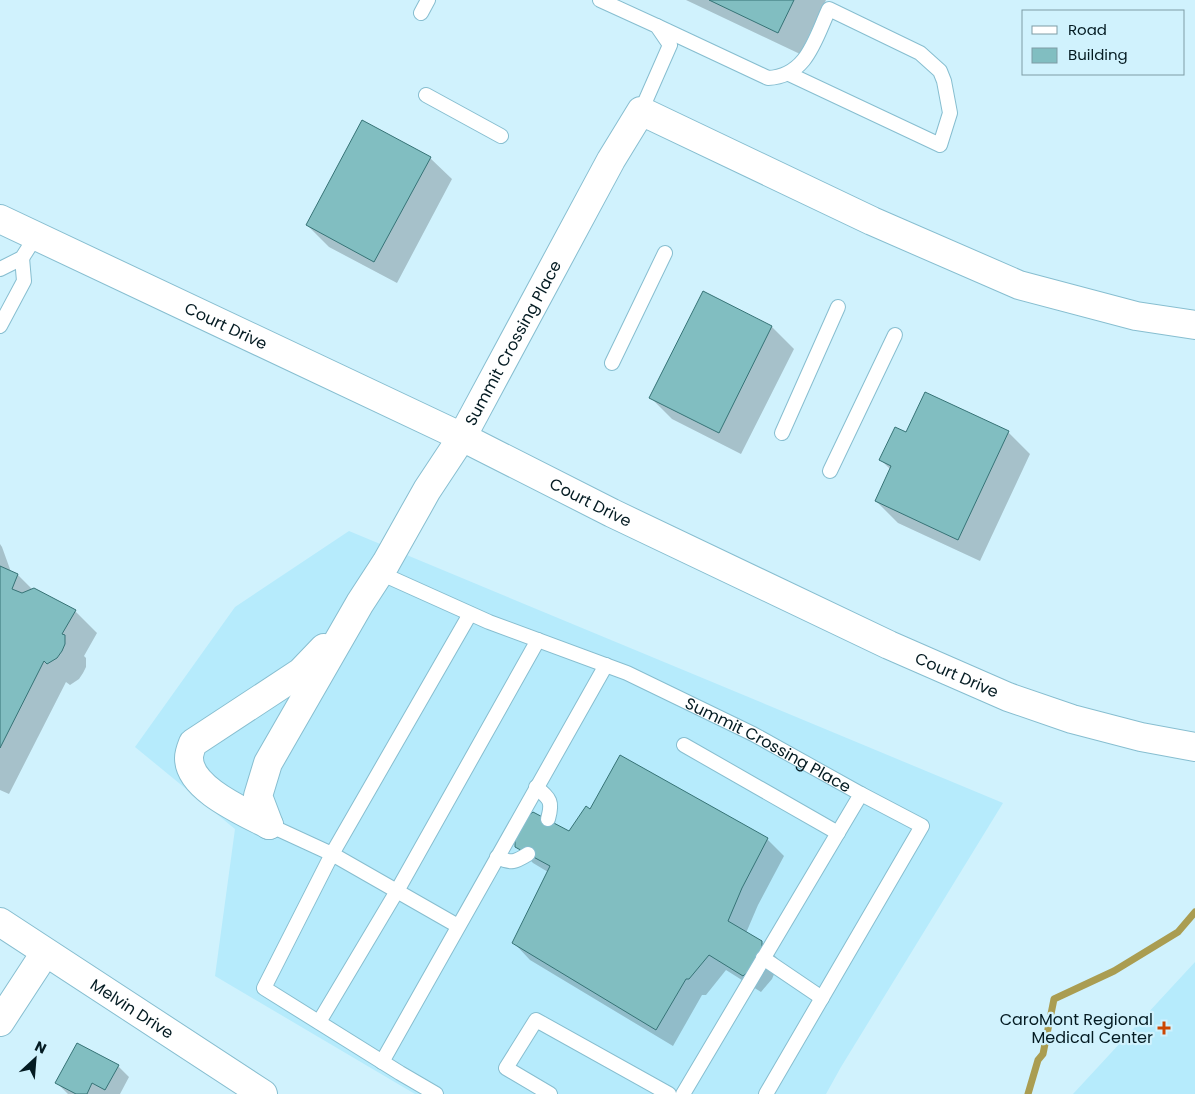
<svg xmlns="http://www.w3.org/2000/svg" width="1195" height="1094" viewBox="0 0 1195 1094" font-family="Poppins,sans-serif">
<rect width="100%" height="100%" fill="#d0f2fd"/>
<path fill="#b6ebfc" d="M349,531l654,272 -162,264 -15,27h-411l-200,-118 20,-147 -100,-82 100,-140z
M1195,962v132h-122z"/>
<path fill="#0003" d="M686,0h140l-26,54z
M430,158l22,21 -55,104 -68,-36 -22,-22z
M703,293l69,34 22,22 -53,105 -69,-35 -22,-22z
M1008,432l22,22 -50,107 -82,-38 -22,-22 15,-31 -10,-10 25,-26z
M0,544l2,3 9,25 7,3 15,15 42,21 22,22 -13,23 2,2v9l-3,6 -4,6 -9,6 -4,-3 -57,112 -9,-4z
M591,811l176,28 17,17 -26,49 -12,28 15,9 17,17v6l-6,14 -11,13 -35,-22 -20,25h-4l-29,51 -143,-86 -16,-17 34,-71 -15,-9 -16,-17 52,-13z
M77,1045l41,21 11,11 -9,17h-52l-11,-11z"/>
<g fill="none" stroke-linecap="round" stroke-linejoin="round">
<path stroke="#aa9d51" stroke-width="7" d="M1028,1094l10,-34 5,-6 11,-55 60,-28 64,-39 17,-20"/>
</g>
<path fill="#81bec1" stroke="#367376" d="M709,0h85l-16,33z
M362,120l69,37 -57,105 -68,-37z
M703,291l69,35 -53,107 -70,-35z
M925,392l84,39 -51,109 -83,-39 16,-35 -12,-6 16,-33 11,5z
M0,566l18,8 -6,15 10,4 12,-5 42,22 -14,24 3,1v9l-3,7 -5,7 -10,6 -3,-3 -44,87z
M620,755l148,83 -26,50 -14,33 34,20v7l-6,15 -13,13 -34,-21 -20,24h-3l-30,51 -144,-87 38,-77 -35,-19v-11l9,-16 9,-8 36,19 17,-25 4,3z
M77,1043l42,22 -14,25 -13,-7 -5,11h-11l-21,-11z"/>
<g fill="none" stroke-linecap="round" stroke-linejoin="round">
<defs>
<g id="lane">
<path d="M600,0l57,26 13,19 -29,66"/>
<path d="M421,13l7,-13"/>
<path d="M657,26l111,52c39,-2 47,-39 61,-69l91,44 20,18 4,10 6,32 -10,32 -151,-71"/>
<path d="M426,95l75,41"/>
<path d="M0,269l22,-11 14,-22"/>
<path d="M0,326l24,-45 -2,-23"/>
<path d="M612,363l53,-110"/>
<path d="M782,433l56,-126"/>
<path d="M830,471l65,-136"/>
<path id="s1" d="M380,573l109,49 138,51 126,61 108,60 -178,300"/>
<path d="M684,745l154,88"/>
<path d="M536,787c14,12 17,14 12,32"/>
<path d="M269,825l63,29 -68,134 136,85 36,21"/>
<path d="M497,857c15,7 18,5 31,-3"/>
<path d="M458,926l-126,-72 138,-240"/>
<path d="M763,958l59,40"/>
<path d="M319,1022l78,-131 141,-251"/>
<path d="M382,1062l224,-397"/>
<path d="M550,1094l-44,-26 30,-48 133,74"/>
<path d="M766,1094l156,-268 -61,-32"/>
</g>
<g id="street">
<path id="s2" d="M269,825l-11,-29 10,-33 92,-160 26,-40 41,-73 35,-53 149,-277 30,-49 231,110 147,64 117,31 59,9"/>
<path d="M269,825c-24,-13 -80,-36 -80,-67 0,-4 2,-10 4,-15l108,-71 23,-24"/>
<path id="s3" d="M0,922l263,172"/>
<path d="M0,1022l45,-69"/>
</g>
<g id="secondary">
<path id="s4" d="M0,219l462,218 150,76 277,132 119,52 64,22 69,18 54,10"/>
</g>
</defs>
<use href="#lane" stroke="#87bed0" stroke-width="16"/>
<use href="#street" stroke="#87bed0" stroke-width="30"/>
<use href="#secondary" stroke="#87bed0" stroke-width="30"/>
<use href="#lane" stroke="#fff" stroke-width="14"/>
<use href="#street" stroke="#fff" stroke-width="28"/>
<use href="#secondary" stroke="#fff" stroke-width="28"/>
</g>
<path fill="#cc4703" stroke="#d0f2fd" stroke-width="2" d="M1161.5 1020.5h5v5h5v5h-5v5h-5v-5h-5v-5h5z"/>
<g text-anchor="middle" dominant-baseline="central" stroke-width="4.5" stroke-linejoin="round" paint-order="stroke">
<g font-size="16" fill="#041b22" stroke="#d0f2fd">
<text stroke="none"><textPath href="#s4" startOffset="250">Court Drive</textPath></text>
<text stroke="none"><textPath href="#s2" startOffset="552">Summit Crossing Place</textPath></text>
<text stroke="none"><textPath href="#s4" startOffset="655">Court Drive</textPath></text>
<text stroke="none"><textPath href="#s4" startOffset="1060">Court Drive</textPath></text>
<text stroke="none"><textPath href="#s1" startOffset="425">Summit Crossing Place</textPath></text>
<text stroke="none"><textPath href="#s3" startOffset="158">Melvin Drive</textPath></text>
</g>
<g font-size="16" fill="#041b22" stroke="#d0f2fd" text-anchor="end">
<text x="1153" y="1019">CaroMont Regional<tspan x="1153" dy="18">Medical Center</tspan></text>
</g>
</g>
<rect x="1022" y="10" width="162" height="65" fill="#d0f2fd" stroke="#7e9ca5"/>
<rect x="1032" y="26" width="25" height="8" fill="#ffffff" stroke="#7e9ca5"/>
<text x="1068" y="35" font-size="15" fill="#041b22">Road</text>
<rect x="1032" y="48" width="25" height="15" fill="#81bec1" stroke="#7e9ca5"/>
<text x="1068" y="60" font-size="15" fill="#041b22">Building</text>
<g transform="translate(35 1059) rotate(26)" stroke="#d0f2fd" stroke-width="4" paint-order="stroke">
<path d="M0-4L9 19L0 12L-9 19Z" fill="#041b22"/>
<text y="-8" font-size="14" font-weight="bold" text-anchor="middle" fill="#041b22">N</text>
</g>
</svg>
